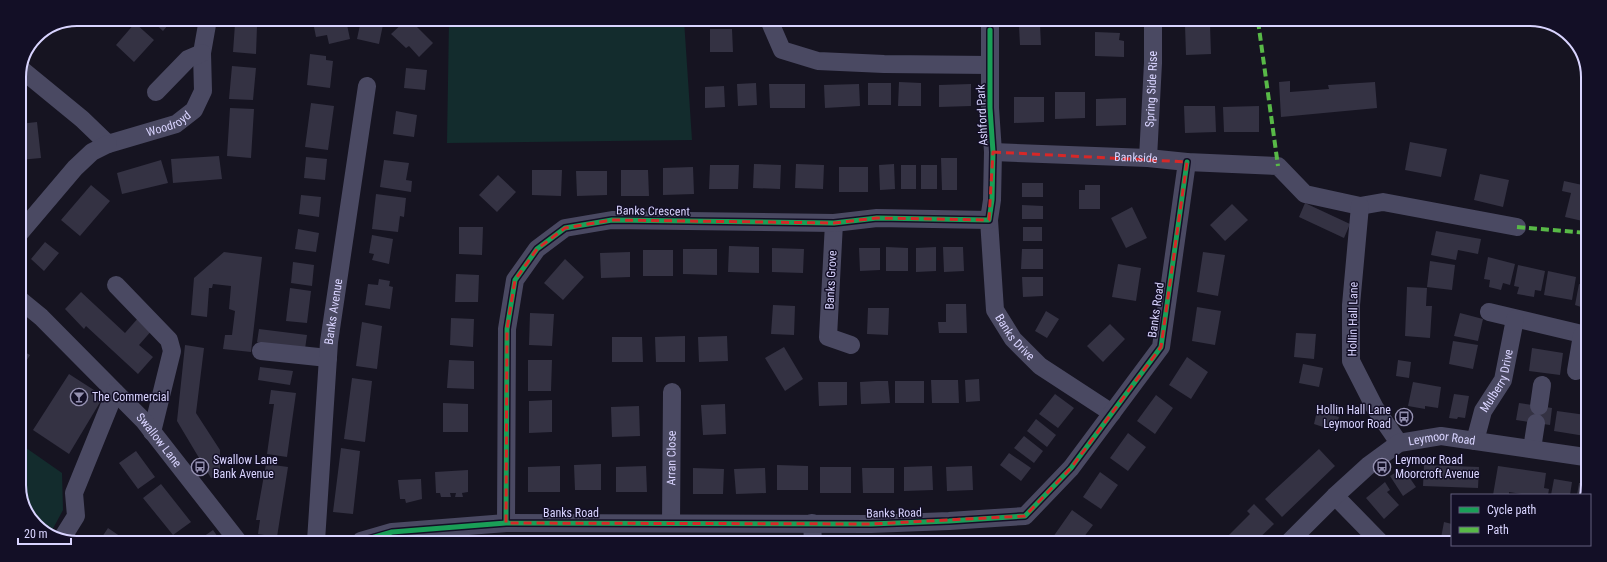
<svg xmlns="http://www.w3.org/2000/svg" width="1607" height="562" viewBox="0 0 1607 562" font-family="'Roboto Condensed',sans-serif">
<rect width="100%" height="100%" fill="#161421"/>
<path fill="#132c2d" d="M449,20h235l8,120 -245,3z
M19,443l43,30 1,37 -13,24 -19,-14 -12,-31z"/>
<path fill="#343243" d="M150,19h23l-10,12z
M325,20h21l4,19 -21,5 -2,-9 -11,2 -3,-15z
M361,20h23l-5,24 -22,-5z
M406,20h4l23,23 -14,14 -10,-11 -3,2 -15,-14z
M792,20l22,1v4h-22z
M905,21h21l1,1 -22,2z
M1095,21h26l-1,5 -25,-1z
M135,23l19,17 -20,22 -18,-17z
M235,24l22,2 -1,28 -23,-2z
M1040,25l1,20h-21l-1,-19z
M1185,25h25l1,29 -25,1z
M710,29h22l1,23h-23z
M1095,32l25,1 -1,7 5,1v16l-29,-1z
M310,54l16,2v4l7,1 -3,27 -23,-3z
M232,66l24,2 -3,32 -24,-1z
M406,68l21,2 -2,20 -21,-2z
M1290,81v11l39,-3 -1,-4 47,-3 2,26 -96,9 -2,-35z
M899,82l22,1v23h-23z
M756,83l1,22 -19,1 -1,-22z
M868,83h23v22h-23z
M769,84h36v24h-35z
M859,84l1,22 -35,2 -1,-23z
M971,84v22l-32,1v-22z
M724,86l1,21 -20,1v-21z
M1055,92h30v26l-30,1z
M1014,97h30v25l-30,1z
M1126,98v27l-30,1v-27z
M311,103l23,3 -6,44 -23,-3z
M1184,106h31l1,26 -31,1z
M1259,106v26h-35l-1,-25z
M230,108l24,1 -3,49 -24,-2z
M396,111l21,4 -3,22 -21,-3z
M37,122l4,36 -22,2v-36z
M1410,142l37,7 -6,28 -36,-7z
M219,156l3,23 -49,4 -2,-24z
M306,157l21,2 -2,21 -21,-2z
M941,158h16v32h-15z
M161,160l7,23 -46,11 -5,-21z
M384,160l25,3 -3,17 6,1 -1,11 -31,-5z
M754,164l27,1 -1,24 -27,-1z
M796,164l28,1 -1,24 -28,-1z
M894,164l1,25 -15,1 -1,-25z
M710,165h29l-1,24h-29z
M901,165h15v24h-15z
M921,165h16v24h-16z
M693,167l1,27 -31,1v-27z
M839,167h29v25h-29z
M532,170h30l-1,26 -29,-1z
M621,170h27l1,26h-28z
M576,171h31v24l-30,1z
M1480,174l29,6 -6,27 -29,-7z
M498,175l18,17 -19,20 -18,-17z
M1564,181l23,5v36l-22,-5 6,-24 -9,-2z
M1022,183h21v14h-21z
M91,185l19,16 -30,35 -19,-16z
M1085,185h15v24h-21v-19h6z
M376,194l30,4 -2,19 -4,-1 -2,16 -26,-3z
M301,195l20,2 -2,20 -20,-3z
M1305,203l45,21 -6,14 -45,-21z
M1232,204l16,16 -23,21 -15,-16z
M1022,205l21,1v13h-21z
M1132,207l15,31 -21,10 -15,-30z
M459,227h24l-1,28 -23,-1z
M1023,227h19v14h-19z
M298,229l21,4 -3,19 -21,-3z
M1436,231l45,8 -3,15 -20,-4 -2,10 -25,-5z
M372,235l21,4 -4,25 -17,-4 2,-6 -5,-1z
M45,242l14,11 -15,18 -13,-12z
M729,246l30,1v26l-31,-1z
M886,247l22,1v23h-22z
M936,247v24l-20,1v-24z
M943,247h20l1,24 -20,1z
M772,248l32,1 -1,24 -31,-1z
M859,248h21v22l-20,1z
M683,249h34v26l-34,-1z
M1022,249h21v20h-22z
M643,250h30v26h-30z
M224,252l38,5 -11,95 -28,-3 2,-14h7l3,-24 -6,-2 2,-23 -18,-2 -1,4h-3l-2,29 -16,-2 3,-37z
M630,252v25l-29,1 -1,-25z
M1203,252l22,3 -7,41 -21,-4z
M1488,257l27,7 -5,21 -7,-2 -2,7 -12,-3 1,-7 -6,-1z
M565,259l19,18 -21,23 -19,-17z
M1430,261l25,4 -3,25 -25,-3z
M293,262l21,3 -2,21 -21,-3z
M1118,264l23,4 -5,33 -24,-4z
M1518,265l27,6 -4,20 -6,-1 -1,7 -17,-3 2,-7 -5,-1z
M1548,271l28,6 -4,23 -28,-5z
M456,274l23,1 -1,27h-23z
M1022,277h21v19l-20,1z
M379,279l11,2 -1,5 4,1 -3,22 -25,-4 3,-21 10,1z
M1579,284l7,1v30l-6,-2 1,-6 -6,-2z
M1407,287l20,1 -1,18h6l-2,32 -25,-2z
M290,288l21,3 -4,32 -21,-2z
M81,292l44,41 14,-16 14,12 -14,16 14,12 -15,17 -52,-48 -2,3 -19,-20z
M946,304h20l1,29h-28l-1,-11h8z
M773,305l22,1 -1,29 -23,-1z
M1197,307l24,4 -6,34 -23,-4z
M868,308h21l-1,27 -21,-1z
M1046,311l13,8 -12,19 -12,-7z
M530,313l24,1 -2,32 -23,-1z
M1460,313l23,6 -5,22 -24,-5z
M451,318l23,1 -1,28 -23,-2z
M362,322l20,4 -5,43 -21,-3z
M1110,324l15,15 -22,23 -16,-16z
M259,329l48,6 -2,14 -48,-7z
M1296,333l20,1 -2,25 -20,-2z
M685,336v26h-29l-1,-25z
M727,336l1,25 -29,1 -1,-25z
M612,337h30l1,25h-31z
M1453,341l25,4 -5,24 -24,-5z
M185,345l19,3 -8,65 24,37v26l-9,2 -34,-57z
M784,347l19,32 -18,12 -20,-33z
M1532,348l31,5 -3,22 -31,-4z
M19,349l11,6 -11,18z
M1187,357l21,15 -17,27 -22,-14z
M449,360l25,1v28l-27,-1z
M528,360h24l-1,31h-23z
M1398,360l13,2 -2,16 -13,-2z
M1303,364l20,4 -4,19 -20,-4z
M260,367l33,4 -3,14 -32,-5z
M69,374l28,18 -1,3 6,4 -33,55 -36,-24z
M352,378l20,3 -7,61 -21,-3z
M979,379l1,22 -14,1 -1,-22z
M931,380h27l1,23h-27z
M876,381h12l2,22 -29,1 -1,-22z
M895,381h29v22h-29z
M818,382h29v23l-28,1z
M1413,382l28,5 -3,21 -13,-2v3l-17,-3z
M271,390l25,3 -9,64 -20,-3 7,-50h-5z
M1055,394l19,14 -16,20 -19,-14z
M1454,394l15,2 -4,22 -7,-1 -1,2 -8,-1z
M1156,395l17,13 -18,26 -18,-13z
M552,400v32l-23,1v-32z
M443,403l25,1v28h-25z
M1519,403l33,5 -2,17 -34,-5z
M725,404l1,30 -23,1 -2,-30z
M639,406l1,30 -28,1 -1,-30z
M1317,411l22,6 -4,14 -21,-7z
M1557,411l29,4 -1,21 -31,-5z
M1036,419l20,16 -9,12 -20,-16z
M1128,433l18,14 -18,24 -18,-13z
M1024,436l19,15 -9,12 -20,-15z
M341,448l19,3 -7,63 -20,-2z
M1319,449l16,17 -53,51 -17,-18z
M136,451l19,26 -17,12 -19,-26z
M1009,453l22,15 -10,13 -21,-16z
M266,464l22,3 -11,70 -19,-3 2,-14h-4z
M601,464v26h-26l-1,-25z
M777,465l31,1v24h-31z
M1424,465l55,2 -1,21 -55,-2z
M560,466v26h-32v-25z
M646,466l1,26h-31v-25z
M932,466l1,24 -29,1v-24z
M972,466l1,24 -26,1 -1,-24z
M1498,466l48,7 -2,15 5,1 -1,6h-20l-19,-3v3h-16z
M820,467h31v26h-31z
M693,468l31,1 -1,25h-30z
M765,468l1,25 -30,1 -2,-25z
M862,468h32v25h-31z
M1403,468l13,19 -13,9 -13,-20z
M468,470v22l-6,1 1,4h-8l1,-4h-6l1,4h-10l-1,-4h-4l-1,-21z
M1100,472l18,13 -17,24 -18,-12z
M421,479l1,20 -16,4 -1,-4h-5l-2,-19z
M1554,479l18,3 -2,13h-19z
M1385,482l5,8 -3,2 12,13 -15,14 -18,-21z
M1579,483h6v12h-8z
M161,484l30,38 -18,13 -30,-37z
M1254,504l20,20 -19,18h-31l-1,-1 27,-27 -3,-3z
M1072,510l21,15 -13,17h-20l-7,-5z
M1444,522l8,2v19h-12z
M108,528l16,11 -1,1h-23z
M213,530l7,10h-23l3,-1z"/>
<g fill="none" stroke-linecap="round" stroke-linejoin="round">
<g stroke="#4a4962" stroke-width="18">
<path d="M769,20l13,30 36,11 66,3 106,1"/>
<path id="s1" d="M21,69l61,50 26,25 68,-20 18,-14 9,-19 -1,-38 6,-34"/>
<path d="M156,92l32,-33 14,-6"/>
<path id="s2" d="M993,152l155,6 39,4 91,4 27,28 55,12 23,-4 134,25"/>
<path id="s3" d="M1148,158l5,-95v-42"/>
<path d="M1360,206l-9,99v56l24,47 24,35"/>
<path id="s4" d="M989,220l6,90 18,29 27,27 72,47"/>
<path d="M834,223l-6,114 23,8"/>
<path d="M19,234l56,-66 17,-16 16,-8"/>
<path d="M116,285l53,55 3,11 -20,81"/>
<path id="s5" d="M19,299l22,18 103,104 93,119"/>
<path d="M1489,312l97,23"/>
<path d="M261,351l67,7"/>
<path d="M1576,371l6,-36"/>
<path d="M1539,406l3,-21"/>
<path id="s6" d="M1475,441l8,-30 20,-31 12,-61"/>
<path d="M1532,449l4,-26"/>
<path d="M1335,496l46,47"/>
<path d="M506,523l1,-194 8,-49 22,-31 28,-21 47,-8 222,3 43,-5 112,2 3,-20 1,-48 -3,-44v-87"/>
<path id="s7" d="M671,523l1,-131"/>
<path d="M812,523l1,19"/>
<path d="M61,540l15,-24 -2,-23 41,-101"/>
<path id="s8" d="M316,541l13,-199 38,-256"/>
<path d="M361,541l31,-9 114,-9 365,1 78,-3 76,-5 46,-48 90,-121 26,-185"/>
<path id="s9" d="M1288,543l47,-47 34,-31 30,-22 42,-7 144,21"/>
</g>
<path stroke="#58b947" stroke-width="4" stroke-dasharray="8 4" stroke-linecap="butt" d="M1258,21l20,145
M1517,227l70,6"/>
<defs>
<path id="cycleway" d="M506,523l1,-194 8,-49 22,-31 28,-21 47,-8 222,3 43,-5 112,2 3,-20 1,-48 -3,-44v-78
M361,541l31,-9 114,-9 365,1 78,-3 76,-5 46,-48 90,-121 26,-185"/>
</defs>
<use href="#cycleway" stroke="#130f26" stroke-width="8"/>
<use href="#cycleway" stroke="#1a9f57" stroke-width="5"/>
</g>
<path fill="none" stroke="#d62828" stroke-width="3" stroke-dasharray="8 5" stroke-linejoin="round" d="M993,152l194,10 -26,185 -90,121 -46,48 -154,8 -365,-1 1,-194 8,-49 22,-31 28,-21 47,-8 222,3 43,-5 112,2z"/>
<defs>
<symbol id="bar-ring" viewBox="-11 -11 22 22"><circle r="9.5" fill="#130f26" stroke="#9591b1" stroke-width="1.5"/><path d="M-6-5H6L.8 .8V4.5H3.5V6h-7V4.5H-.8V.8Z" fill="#9591b1"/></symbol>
<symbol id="bus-ring" viewBox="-11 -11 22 22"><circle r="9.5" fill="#130f26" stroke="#9591b1" stroke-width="1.5"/><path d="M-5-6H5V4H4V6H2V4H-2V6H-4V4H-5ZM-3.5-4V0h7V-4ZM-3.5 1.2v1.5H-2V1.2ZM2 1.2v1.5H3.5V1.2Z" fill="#9591b1"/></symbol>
</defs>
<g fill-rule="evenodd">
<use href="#bar-ring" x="69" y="387" width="20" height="20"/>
<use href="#bus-ring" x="1394" y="407" width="20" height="20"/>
<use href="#bus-ring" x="190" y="457" width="20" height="20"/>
<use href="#bus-ring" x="1372" y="457" width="20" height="20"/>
</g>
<g text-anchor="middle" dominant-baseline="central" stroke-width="3" stroke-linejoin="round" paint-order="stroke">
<g font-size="12" fill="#d9d4ff" stroke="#130f26">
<text stroke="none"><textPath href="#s3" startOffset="69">Spring Side Rise</textPath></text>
<text transform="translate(982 115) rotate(-93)">Ashford Park</text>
<text stroke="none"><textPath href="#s1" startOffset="179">Woodroyd</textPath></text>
<text stroke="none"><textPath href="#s2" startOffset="143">Bankside</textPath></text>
<text transform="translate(653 211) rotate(1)">Banks Crescent</text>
<text transform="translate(831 280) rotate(-87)">Banks Grove</text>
<text transform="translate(1156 310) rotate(-82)">Banks Road</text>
<text stroke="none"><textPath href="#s8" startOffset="230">Banks Avenue</textPath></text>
<text transform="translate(1353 319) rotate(-89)">Hollin Hall Lane</text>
<text stroke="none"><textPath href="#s4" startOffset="124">Banks Drive</textPath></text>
<text stroke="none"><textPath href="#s6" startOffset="65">Mulberry Drive</textPath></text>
<text stroke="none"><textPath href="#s5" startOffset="199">Swallow Lane</textPath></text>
<text stroke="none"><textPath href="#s9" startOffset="193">Leymoor Road</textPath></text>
<text stroke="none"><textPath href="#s7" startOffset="65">Arran Close</textPath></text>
<text x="571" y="513">Banks Road</text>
<text transform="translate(894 513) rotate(-1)">Banks Road</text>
</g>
<g font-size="12" fill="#d9d4ff" stroke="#130f26" text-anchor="start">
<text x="92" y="397">The Commercial</text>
<text x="1391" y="410" text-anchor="end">Hollin Hall Lane<tspan x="1391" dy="14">Leymoor Road</tspan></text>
<text x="213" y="460">Swallow Lane<tspan x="213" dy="14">Bank Avenue</tspan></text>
<text x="1395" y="460">Leymoor Road<tspan x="1395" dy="14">Moorcroft Avenue</tspan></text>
</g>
</g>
<path d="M0 0H1607V562H0ZM77 26H1530A51 51 0 0 1 1581 77V485A51 51 0 0 1 1530 536H77A51 51 0 0 1 26 485V77A51 51 0 0 1 77 26Z" fill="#130f26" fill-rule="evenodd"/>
<path fill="none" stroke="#d9d4ff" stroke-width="2" d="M77 26H1530A51 51 0 0 1 1581 77V485A51 51 0 0 1 1530 536H77A51 51 0 0 1 26 485V77A51 51 0 0 1 77 26Z"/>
<rect x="1451" y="494" width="140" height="52" fill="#130f26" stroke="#625e7d"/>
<rect x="1459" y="507" width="20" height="6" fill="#1a9f57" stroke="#625e7d"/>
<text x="1487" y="514" font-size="12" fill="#d9d4ff">Cycle path</text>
<rect x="1459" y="527" width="20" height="6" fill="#58b947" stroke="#625e7d"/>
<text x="1487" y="534" font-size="12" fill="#d9d4ff">Path</text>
<path d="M18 538v6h53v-6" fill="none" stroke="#d9d4ff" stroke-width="2"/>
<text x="24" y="538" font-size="12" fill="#d9d4ff" stroke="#130f26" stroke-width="3" paint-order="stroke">20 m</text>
</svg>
